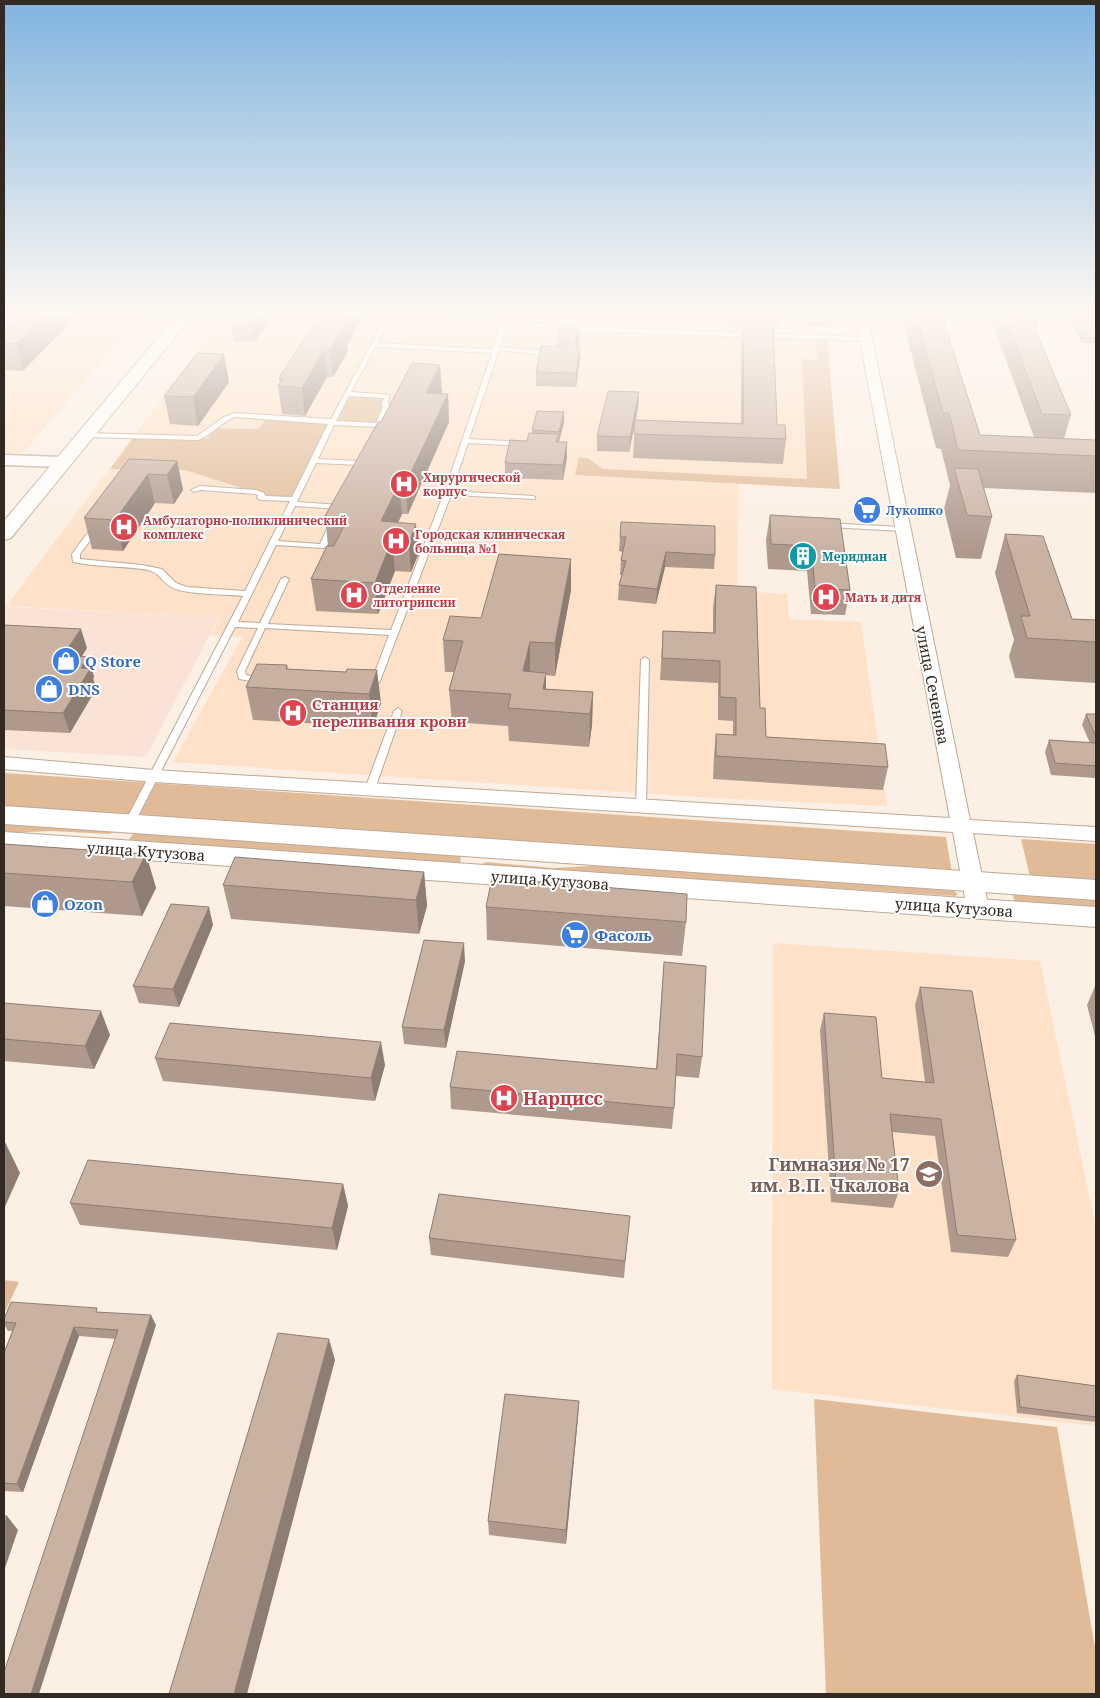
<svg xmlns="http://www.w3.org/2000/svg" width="1100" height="1698" viewBox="0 0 1100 1698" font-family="'Noto Serif',serif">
<rect width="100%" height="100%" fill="#fcefe3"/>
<path fill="#fae2d7" d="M5,607l214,10 -73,140 -142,-8z"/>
<path fill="#fde1c8" d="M4,314h140l-121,138 -14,3h-5z
M226,314h554l1,15 45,1 14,159 -101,-5 -2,107 50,3 2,25 72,3 26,184 -173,-8 -541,-36 69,-125 -31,-2 9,-18 -214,-11z
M773,943l267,18 56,268v197l-324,-37z"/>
<path fill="#e1bb98" d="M634,314h146l1,15 -149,-4z
M816,338h11l13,151 -265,-14 4,-18 10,2 14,10 204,10 -5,-120 15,1z
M347,394l41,2 -10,29 -47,-1 -39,80 -107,-34 -75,-1 23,-31 74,1 7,-11 45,1 7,-11 67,3z
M4,773l942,64 6,36 -948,-67z
M4,823l110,7 1,2 -6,2 -58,-3 -47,2z
M134,833l325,22 2,4 -2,7 -328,-24 -2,-3z
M1021,839l75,5v38l-66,-5z
M486,862l67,6 57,-3 344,26 4,3 -3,2 -475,-31z
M1017,894l79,5v12l-76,-5 -5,-2 -2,-9z
M4,1280l15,2 -15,32z
M814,1399l243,28 39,226v41h-270z"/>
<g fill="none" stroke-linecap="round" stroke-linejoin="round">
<defs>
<path id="service" d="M358,314h35l-16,29 116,6 10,-35h6l-2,7 75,6 285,10 3,2 -3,2 -285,-10 -76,-7 -6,23 52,5 3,2 -3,2 -53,-6 -30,89 54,3 3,2 -3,2 -55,-3 -16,48 81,5 2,1v2l-84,-4 -71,186 -6,6h-6l-1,-2 5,-5 17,-45 -124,-7 -20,43 1,4 19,3 1,2 -1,2 -3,1 -23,-4 -2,-8 21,-43 -23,-1 -101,197 -2,2h-6l-2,-2 119,-228c-18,-2 -58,-1 -72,-9 -13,-8 -9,-15 -29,-18 -23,-3 -46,-2 -69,-7l-1,-8 22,-30h3l4,2 -21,28v5l62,6 20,4 14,14 11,4 58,4 45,-90 -29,-1 -4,-2 1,-3 -3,-1 -54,-4 -7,2 -3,-2 9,-4 56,4 8,3 1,3 27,1 36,-73 -93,-7c-14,5 -23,18 -37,23l-113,-3 -3,-2 3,-2 112,3 27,-19 11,-4 96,6 55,-102 -25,-1zM375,347l117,6 -48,140 -53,137 -123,-6 21,-45 -4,-2 -4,2 -21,44 -22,-1 38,-77 47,3 4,-2 9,-20 -1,-2h-6l-9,20 -42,-3 17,-35 46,3 4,-2 -4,-2 -44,-3 19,-39 44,2 3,-2 -3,-2 -42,-2 16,-34 44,2 3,-2 9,-20 -2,-2 2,-8 -39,-3zM349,396l35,2 -3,7 2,2 -7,16 -40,-2z
M825,523l77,4 4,2 -4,2 -74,-4h-3z
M645,657l4,3 -3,146 -5,3 -5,-3 5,-146z
M398,708l4,3 -27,78 -5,3 -3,-1 -2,-2 29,-78z"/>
<path id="minor" d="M855,314h12l103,506 126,7v14l-123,-8 16,76 -4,5 -7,3 -7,-3 -4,-5 -14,-77 -799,-50 -150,-13v-12l150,13 796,48z"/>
<path id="tertiary" d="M4,455l59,2 6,1 3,4 -3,4 -6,1 -59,-2z"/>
<path id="secondary" d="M178,314h16l-183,224 -7,2v-19z
M4,806l1092,74v20l-1092,-76z
M4,832l1092,75v20l-1092,-77z"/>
</defs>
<use href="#service" stroke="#bda996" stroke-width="2"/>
<use href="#minor" stroke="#bda996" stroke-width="2"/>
<use href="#tertiary" stroke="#bda996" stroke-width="3"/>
<use href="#secondary" stroke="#bda996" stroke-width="2"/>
<use href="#service" fill="#fff" fill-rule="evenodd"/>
<use href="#minor" fill="#fff" fill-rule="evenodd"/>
<use href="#tertiary" fill="#fff" fill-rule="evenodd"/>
<use href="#secondary" fill="#fff" fill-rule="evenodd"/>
</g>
<path fill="#ae998c" d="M19,314l4,57 -19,-1v-42z
M229,314h45l-20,28 -20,-1z
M453,314h44l-2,8 -42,-2z
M603,314h26l-1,4 -25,-1z
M808,314h26l-2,13 -23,-1z
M901,314h55l-1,4h-9l-2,7 36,110 54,2 -43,-118 -8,-1 -2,-4h59l-4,17 35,84 -7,24 32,1v53l-112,-5 8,29 -11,42 -25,-1 -12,-49 6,-24 -9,-36 -5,-1z
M1067,314h29v29h-14z
M744,319l33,106 9,14 -3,25 -150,-6 2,-35 -6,29 -32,-1v-15l42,-44 -1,15 -2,13 105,3v-82z
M361,320l-14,25 1,6 -15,26h-6l-22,39 -23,-2 -4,-28 2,-3 -1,-5z
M560,327l19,15 -1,5 2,13 -4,27 -40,-1v-14l21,-26v-9z
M229,382l-31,44 -28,-2 -6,-28z
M442,392l-1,2h7l1,28 -41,92h-6l-4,9 20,32 -7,17 -16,-1 -17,43 -62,-3 -5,-32 17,-33 -3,-30z
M564,412v10l-5,20h8v15l-4,23 -58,-2v-15l22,-22 5,-8v-3z
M129,459l48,2 6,29 -9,14 -19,-1 -32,48 -31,-2 -8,-31z
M770,515l70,4 10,71 -5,25 -34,-1 -4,-43 -39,-2 -2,-29z
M621,522l94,33 -1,14 -49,-2 -9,37 -38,-4 1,-15 3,-10h-2l1,-15 2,-8 -4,-1z
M1005,534l67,85 24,1v63l-81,-5 -6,-22 5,-16 -19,-67z
M716,585l44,123 6,29 122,30 -5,23 -170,-11 1,-22 2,-23 17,1v-14l-15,-1v-37l-58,-3 3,-49 50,2v-26z
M571,590l-16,86 -9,-1v14l47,3 -1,33 -3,22 -80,-6 -1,-15 -56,-4 -3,-32 5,-18h-9l-2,-32 38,-22z
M4,625l83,23 -5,8 6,1 6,20 -1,1 3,11 -26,44 -66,-3z
M287,665l1,4 58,3 35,31 -8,24 -120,-7 -7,-33z
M1086,714h10v64l-45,-3 -6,-23 4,-12 41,3 -8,-18z
M4,844l142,10 10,34 -14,28 -138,-10z
M424,872l3,34 -8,28 -188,-15 -8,-34z
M486,907l200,15 -4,34 -195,-16z
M213,925l-34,82 -40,-4 -6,-17z
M465,961l-19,87 -42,-4 -2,-17z
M664,962l38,95 -3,21 -23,-2 -2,32 -2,21 -221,-20 -1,-22 206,-18z
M1096,984v56l-9,-35z
M920,987l96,253 -8,17 -57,-5 -16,-116 -43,-4 7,59 -6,17 -62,-6 -11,-172 4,-17 58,65 43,4 -10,-77z
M4,1003l106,32 -16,34 -90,-8z
M155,1058l230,7 -10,36 -212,-20z
M343,1184l5,22 -11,44 -257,-25 -10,-22z
M628,1233l-4,45 -193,-23 -2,-17z
M99,1312l57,13 -40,14 -37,-3 -56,156 -19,-1v-138l8,-22h-4l-4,-7v-5z
M1017,1375l79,11v36l-79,-9 -3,-32z
M579,1401l-1,16 -12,127 -77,-9 -1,-14z"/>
<path fill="#8d7d72" d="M46,314h33l-56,57 -7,-27z
M251,314h23l-20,28 -4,-27z
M347,314h14v6l-14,25 1,6 -15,26 -3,-27 11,-26z
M494,314h3l-2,8z
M579,328v14l-5,18 1,-13z
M580,347v13l-4,27v-14z
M324,350l3,27 -22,39 -3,-28z
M224,354l5,28 -31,44 -5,-29z
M440,365l2,27 -14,29 -2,-28z
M639,392l-1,15 -9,45 1,-15z
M448,394l1,28 -41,92 -3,-29z
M564,412v10l-5,20v-10z
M567,442v15l-4,23v-15z
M177,461l6,29 -9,14 -7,-29z
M148,474l7,29 -32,48 -8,-31z
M399,484l3,30 -18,38 -3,-31z
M416,524l2,31 -7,17 -2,-30z
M392,540l3,31 -17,43 -3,-31z
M666,552l-1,15 -9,37 1,-15z
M571,559v31l-16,86v-33z
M81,629l6,19 -17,27 -7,-20z
M530,642v32l-7,-3z
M88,657l6,20 -1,1 3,11 -26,44 -7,-20 18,-45z
M377,670l4,33 -8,24 -4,-33z
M546,673v32l-3,-16z
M593,692l-1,33 -3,22 1,-33z
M146,854l10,34 -14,28 -10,-34z
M424,872l3,34 -8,28 -3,-34z
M209,907l4,18 -34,82 -6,-18z
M464,943l1,18 -19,87 -2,-18z
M101,1011l9,24 -16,34 -9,-23z
M381,1042l4,23 -10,36 -4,-23z
M4,1140l16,33 -16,36z
M343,1184l5,22 -11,44 -5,-22z
M151,1315l5,10 -117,369h-8z
M74,1327l5,9 -56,156 -6,-8z
M329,1339l6,21 -88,334h-13z
M579,1401l-1,16 -12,127v-14z
M7,1516l11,14 -14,41v-45z"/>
<path fill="#cab2a3" stroke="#8d7d72" d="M19,314h27l-30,30 -12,-1v-15z
M229,314h22l-1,1z
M320,314h27l-6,10h4l-15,26h-6l-22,38 -24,-2 5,-8h-4z
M916,314h25l39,121 116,5v16l-138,-6 -9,-37h-6z
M1004,314h25l42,101 -29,-1z
M1071,314h25v24h-13z
M744,319l29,1 4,105h8l1,14 -152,-5 1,-14 108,4z
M560,327l19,1 -4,19h5l-4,26 -40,-1 5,-26h24l5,-4 -4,-4 -9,-1z
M197,353l27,1 -31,43 -29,-1z
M412,363l28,2 -14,28 22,1 -43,91 -6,-1 -18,37 35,3 -7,18 -17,-2 -17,43 -64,-4 16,-33h7l14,-28 -23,-2 53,-94h3z
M608,391l31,1 -9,45 -33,-1z
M537,411l27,1 -5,20 -27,-2z
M529,433l29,1 -2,8h11l-4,23 -58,-2 5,-23 17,1z
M129,459l48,2 -10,14 -19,-1 -33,46 -31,-2z
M954,468l24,1 14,48 -25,-2z
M770,515l70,4 10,71 -35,-2 -4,-42 -40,-2z
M621,522l94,4v29l-49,-3 -9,37 -38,-4 7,-24 -5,-1 5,-23h-6z
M1005,534l38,2 29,83 24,1v22l-69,-4 -6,-22h9z
M499,554l72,5 -16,84 -25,-1 -7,29 23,2 -3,16 50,3 -3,22 -82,-6 3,-14 -62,-4 14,-49 -20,-1 7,-24 31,2z
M716,585l40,2 4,121h5l1,29 119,7 3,23 -172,-11v-22l20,1v-37l-16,-1v-36l-58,-3 1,-27 52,2z
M4,625l77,4 -18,26 25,2 -7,11 9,1 -27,44 -59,-3z
M257,664l30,1 -1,4 60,3 1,-3 30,1 -8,24 -123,-7z
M1086,714h10v23z
M1049,740l47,3v23l-41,-3z
M4,844l142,10 -14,28 -128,-9z
M235,857l189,15 -8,28 -193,-15z
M492,878l195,16 -1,28 -200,-15z
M171,904l38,3 -36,82 -40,-3z
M424,940l40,3 -20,87 -42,-3z
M664,962l42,4 -4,91 -25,-3 -3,54 -224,-21 7,-36 200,18z
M920,987l52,4 44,249 -59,-5 -16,-116 -51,-5 9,77 -63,-6 -12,-172 52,4 6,61 52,5z
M4,1003l97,8 -16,35 -81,-7z
M170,1023l211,19 -10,36 -216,-20z
M88,1160l255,24 -11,44 -262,-25z
M439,1194l191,22 -5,45 -196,-23z
M11,1302l86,6 -1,4 55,3 -120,379h-27v-22l114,-342 -44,-3 -57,157 -13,-1v-130l12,-30 -12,-1v-3z
M278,1333l51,6 -95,355h-65z
M1017,1375l79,11v31l-76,-10z
M505,1394l74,7 -13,129 -78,-9z
M4,1516h3l-3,10z"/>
<linearGradient id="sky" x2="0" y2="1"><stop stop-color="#80b4e0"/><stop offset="0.57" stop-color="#fef8f2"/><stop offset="1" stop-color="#fef8f2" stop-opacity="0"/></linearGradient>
<rect width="1100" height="552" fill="url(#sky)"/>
<defs>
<symbol id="hospital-disc" viewBox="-11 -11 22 22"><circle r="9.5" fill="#e0444e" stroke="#fff"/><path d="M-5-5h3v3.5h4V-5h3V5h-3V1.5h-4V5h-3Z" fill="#fff"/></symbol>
<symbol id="supermarket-disc" viewBox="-11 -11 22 22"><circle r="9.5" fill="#3f7fe0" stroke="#fff"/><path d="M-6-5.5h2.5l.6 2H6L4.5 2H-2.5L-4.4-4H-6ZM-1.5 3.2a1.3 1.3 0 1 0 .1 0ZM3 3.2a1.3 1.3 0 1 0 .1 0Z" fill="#fff"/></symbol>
<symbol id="building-disc" viewBox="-11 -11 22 22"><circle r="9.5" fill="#0f9aa8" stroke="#fff"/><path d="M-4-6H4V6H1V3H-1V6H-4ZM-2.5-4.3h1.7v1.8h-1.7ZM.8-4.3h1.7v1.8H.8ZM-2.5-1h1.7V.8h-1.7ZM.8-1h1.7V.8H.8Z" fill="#fff"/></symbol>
<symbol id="shop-disc" viewBox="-11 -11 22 22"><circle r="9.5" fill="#3f7fe0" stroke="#fff"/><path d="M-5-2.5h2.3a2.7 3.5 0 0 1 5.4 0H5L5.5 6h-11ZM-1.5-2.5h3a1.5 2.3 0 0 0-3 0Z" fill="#fff"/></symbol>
<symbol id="school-disc" viewBox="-11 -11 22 22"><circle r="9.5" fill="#8d6e63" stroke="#fff"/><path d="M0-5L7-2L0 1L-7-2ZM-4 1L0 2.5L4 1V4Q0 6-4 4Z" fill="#fff"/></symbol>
</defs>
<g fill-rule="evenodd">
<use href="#hospital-disc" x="388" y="468" width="32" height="32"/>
<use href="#supermarket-disc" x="851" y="494" width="32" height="32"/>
<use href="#hospital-disc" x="108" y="511" width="32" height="32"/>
<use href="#hospital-disc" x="380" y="525" width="32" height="32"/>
<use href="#building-disc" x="787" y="540" width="32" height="32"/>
<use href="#hospital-disc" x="338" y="579" width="32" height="32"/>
<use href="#hospital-disc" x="810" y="581" width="32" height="32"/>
<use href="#shop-disc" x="50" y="645" width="32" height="32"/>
<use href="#shop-disc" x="33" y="673" width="32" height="32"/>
<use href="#hospital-disc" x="277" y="697" width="32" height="32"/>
<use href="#shop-disc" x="29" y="888" width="32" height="32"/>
<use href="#supermarket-disc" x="559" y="919" width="32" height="32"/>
<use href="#hospital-disc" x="488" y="1082" width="32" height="32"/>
<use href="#school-disc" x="913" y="1158" width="32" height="32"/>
</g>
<g text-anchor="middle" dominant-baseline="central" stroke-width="4" stroke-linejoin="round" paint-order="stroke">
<g font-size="12" font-weight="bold" fill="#be3a42" stroke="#fff" text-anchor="start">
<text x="423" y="477">Хирургической<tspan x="423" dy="14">корпус</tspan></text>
<text x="143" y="520">Амбулаторно-поликлинический<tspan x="143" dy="14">комплекс</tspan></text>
<text x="415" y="534">Городская клиническая<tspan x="415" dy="14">больница №1</tspan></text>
<text x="373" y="588">Отделение<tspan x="373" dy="14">литотрипсии</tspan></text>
<text x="845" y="597">Мать и дитя</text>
</g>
<g font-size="12" font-weight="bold" fill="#366cbe" stroke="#fff" text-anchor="start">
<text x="886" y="510">Лукошко</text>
</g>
<g font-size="12" font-weight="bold" fill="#0d838f" stroke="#fff" text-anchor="start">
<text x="822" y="556">Меридиан</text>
</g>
<g font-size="15" font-weight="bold" fill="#366cbe" stroke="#fff" text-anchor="start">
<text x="85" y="661">Q Store</text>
<text x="68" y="689">DNS</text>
<text x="64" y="904">Ozon</text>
<text x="594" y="935">Фасоль</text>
</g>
<g font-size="15" fill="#312922" stroke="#fff">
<text transform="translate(933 685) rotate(79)">улица Сеченова</text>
<text transform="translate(146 851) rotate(4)">улица Кутузова</text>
<text transform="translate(550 880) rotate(4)">улица Кутузова</text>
<text transform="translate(954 907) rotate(4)">улица Кутузова</text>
</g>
<g font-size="15" font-weight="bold" fill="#be3a42" stroke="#fff" text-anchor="start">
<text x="312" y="704">Станция<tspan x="312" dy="17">переливания крови</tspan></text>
</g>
<g font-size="18" font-weight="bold" fill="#be3a42" stroke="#fff" text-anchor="start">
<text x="523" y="1098">Нарцисс</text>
</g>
<g font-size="18" font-weight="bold" fill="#785e54" stroke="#fff" text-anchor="end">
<text x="910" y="1164">Гимназия № 17<tspan x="910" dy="21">им. В.П. Чкалова</tspan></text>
</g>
</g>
<rect width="1100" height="1698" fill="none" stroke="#312922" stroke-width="10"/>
</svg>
